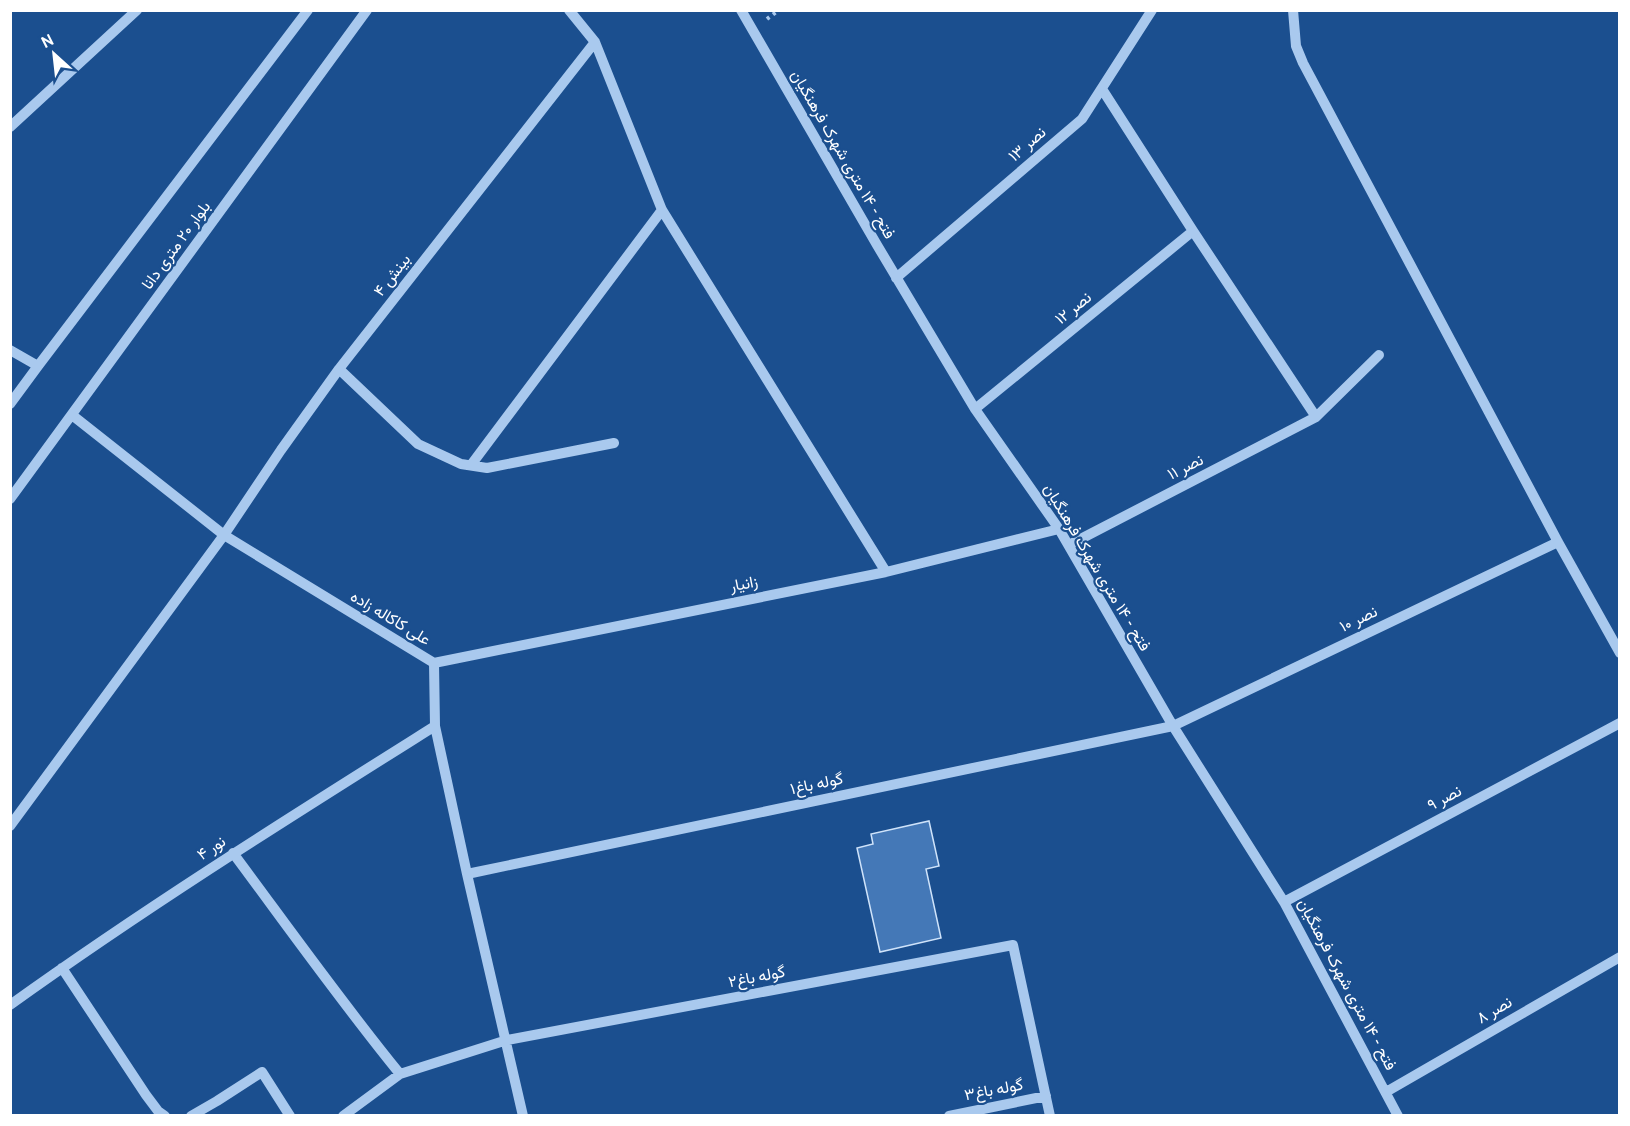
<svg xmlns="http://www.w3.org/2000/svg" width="1630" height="1126" viewBox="0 0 1630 1126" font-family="Overpass,Vazirmatn,sans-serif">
<rect width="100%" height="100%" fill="#1b4f8f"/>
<path fill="#4478b7" stroke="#cfe3fa" stroke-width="1.5" d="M929,821l10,45 -13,3 15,69 -61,14 -23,-104 16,-4 -2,-10z"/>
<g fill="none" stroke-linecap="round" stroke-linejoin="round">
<path stroke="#a9c9ee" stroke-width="4" stroke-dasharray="3 4.5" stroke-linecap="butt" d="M767,19l12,-9"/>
<path stroke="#a9c9ee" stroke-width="10" d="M569,10l26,32 67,168 224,362
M741,10l136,235 98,164 84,120 114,197 111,176 114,214
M1293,10l3,36 7,17 255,479 62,111
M1102,89l91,142 123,186
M10,127l127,-117
M896,278l186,-159 70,-109
M10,350l28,16
M339,369l79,75 43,20 26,4 127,-25
M10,404l28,-38 270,-356
M975,409l218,-178
M72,415l152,120 210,128 1,63 32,148 56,242
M471,465l191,-255
M10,499l357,-489
M1069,545l247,-128 63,-62
M434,663l452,-91 173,-43
M10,826l214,-291 57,-85 58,-81 256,-327
M233,853c55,74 109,150 167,221l107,-34 506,-95 37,171
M467,874l706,-148 385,-184
M1284,902l336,-179
M62,968l84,127 12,16 7,5
M10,1005c138,-99 282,-189 425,-279
M1386,1092l234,-135
M191,1116l26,-15 45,-29 28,44
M343,1116l57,-42
M949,1116l97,-20"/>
</g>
<g text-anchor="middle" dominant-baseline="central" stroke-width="4.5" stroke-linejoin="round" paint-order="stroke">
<g font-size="16" fill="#fff" stroke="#1b4f8f">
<text transform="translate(1028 145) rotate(-41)">نصر ۱۳</text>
<text transform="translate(842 155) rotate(60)">فتح - ۱۴ متری شهرک فرهنگیان</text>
<text transform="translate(177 246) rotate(-54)">بلوار ۲۰ متری دانا</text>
<text transform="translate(393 276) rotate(-52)">بینش ۴</text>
<text transform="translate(1074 309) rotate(-39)">نصر ۱۲</text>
<text transform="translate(1186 468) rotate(-27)">نصر ۱۱</text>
<text transform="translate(1096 568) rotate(59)">فتح - ۱۴ متری شهرک فرهنگیان</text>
<text transform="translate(744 585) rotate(-11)">زانیار</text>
<text transform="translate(390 619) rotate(31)">علی کاکاله زاده</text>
<text transform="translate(1359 620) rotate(-26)">نصر ۱۰</text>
<text transform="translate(817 785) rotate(-12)">گوله باغ۱</text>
<text transform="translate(1445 799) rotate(-28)">نصر ۹</text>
<text transform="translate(212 849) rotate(-34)">نور ۴</text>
<text transform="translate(757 978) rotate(-11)">گوله باغ۲</text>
<text transform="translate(1346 985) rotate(62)">فتح - ۱۴ متری شهرک فرهنگیان</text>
<text transform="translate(1495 1011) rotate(-30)">نصر ۸</text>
<text transform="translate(994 1091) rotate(-11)">گوله باغ۳</text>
</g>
</g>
<rect width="1630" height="1126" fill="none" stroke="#ffffff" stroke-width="24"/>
<g transform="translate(54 54) rotate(333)" stroke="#1b4f8f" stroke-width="4.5" paint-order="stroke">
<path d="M0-4.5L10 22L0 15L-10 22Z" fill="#ffffff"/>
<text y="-9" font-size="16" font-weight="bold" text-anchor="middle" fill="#ffffff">N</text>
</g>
</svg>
